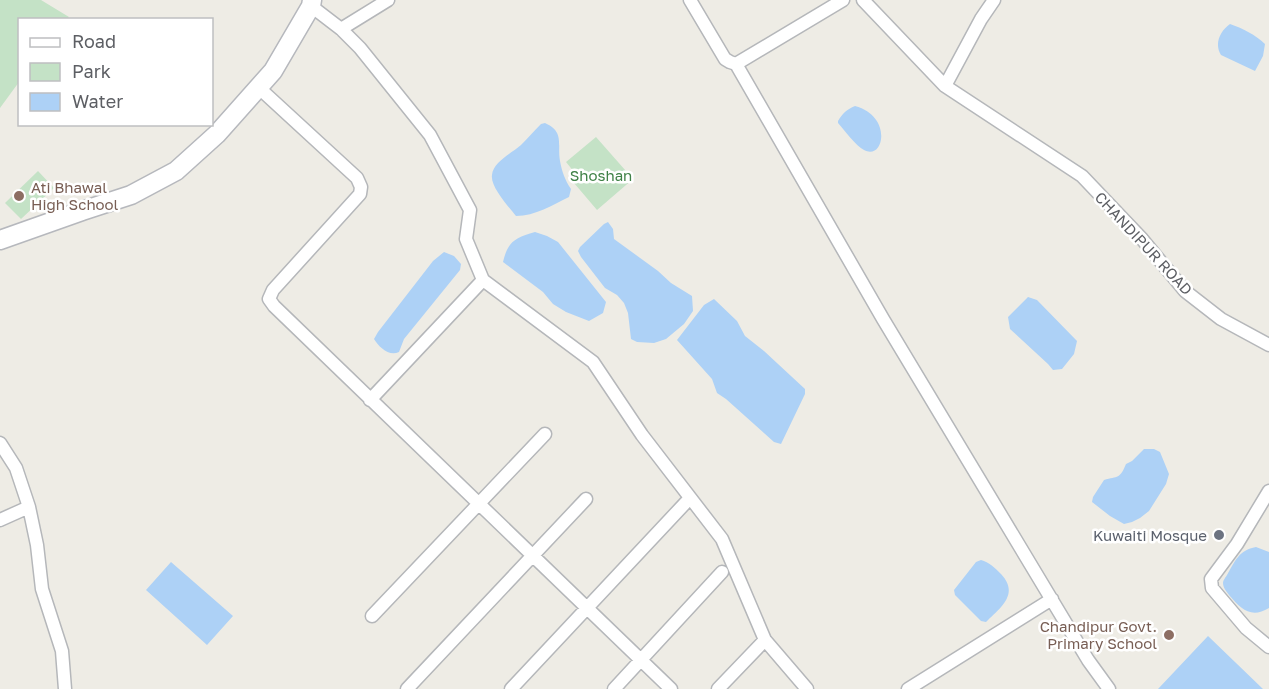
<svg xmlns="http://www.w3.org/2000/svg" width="1269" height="689" viewBox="0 0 1269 689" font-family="'Golos Text',sans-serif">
<rect width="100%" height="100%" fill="#eeece5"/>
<path fill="#c4e2c6" d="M0,0h41l28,17 -2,2 -47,1 -1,62 -19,26z
M596,137l37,42 -36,31 -23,-27 5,-5 -13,-16z
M38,171l16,17 -33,31 -16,-16z"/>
<path fill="#add1f6" d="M1230,24c12,4 26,11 35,20l-2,12 -8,15 -34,-16c-7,-11 -1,-24 9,-31z
M855,106c38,10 29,55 9,44 -8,-4 -19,-19 -26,-27v-2c4,-7 9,-12 17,-15z
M545,123c20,9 12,21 15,38 2,11 5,19 11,28l-2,8c-16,8 -34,19 -53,19 -7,-9 -26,-29 -24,-41 1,-13 20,-22 29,-30 7,-7 13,-14 20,-21z
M608,222l5,7 1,10 44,32 13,12 21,13 1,15 -9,13 -18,15 -12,4 -17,-1 -6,-3 -3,-26 -4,-10 -7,-8 -12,-7 -24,-31 -3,-6 2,-4 24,-23z
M535,232l12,4 11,6 48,60 -3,11 -14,8 -23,-9 -13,-8 -10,-12 -40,-30c5,-21 12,-24 32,-30z
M444,252l10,4 7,8 -1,6 -56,69 -5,13c-10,5 -20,-5 -25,-13l4,-7 55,-71z
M1028,297l9,3 40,41 -3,13 -12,15 -9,1 -5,-6 -38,-35 -2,-12z
M714,299l23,22 8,15 19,15 41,38v5l-24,50 -7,-2 -48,-43 -9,-6 -5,-14 -35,-39 27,-35z
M1144,449h10l6,3 9,22 -3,10 -17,27 -9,7 -8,4 -8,2 -14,-8 -18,-14 1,-5 11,-17c14,-4 16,-1 22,-16l6,-3z
M1256,547l13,5v56c-18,11 -28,1 -40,-13 -2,-3 -6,-7 -6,-12 0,-3 3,-6 4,-8 8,-14 12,-25 29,-28z
M981,560c8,2 14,8 20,14 19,20 -1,34 -15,48l-5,-1 -26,-26 -1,-5 22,-28z
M171,562l62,54 -26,29 -61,-55z
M1208,636l55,53h1h-106z"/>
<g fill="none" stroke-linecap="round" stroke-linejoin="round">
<defs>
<path id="minor" d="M690,0l35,59 5,3 6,2 107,-64
M863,0l82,86 137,90 60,63 43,52 36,28 48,26
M311,6l30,23 19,19 70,87 40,75 -4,29 17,41 110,82 49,73 80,104 43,101 42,49
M341,29l47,-29
M736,64l147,255 205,341 21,29
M945,86l36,-67 13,-19
M258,87l99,91 4,9 -1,7 -87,96 -4,9 5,7 397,383
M370,400l113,-120
M0,443l16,25 13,39 8,38 5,44 20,62 3,38
M1269,491l-32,53 -26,35 1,9 34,40 23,19
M0,520l29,-13
M372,616l173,-182
M407,689l179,-190
M511,689l179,-191
M614,689l108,-117
M718,689l47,-49
M908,689l144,-90"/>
<path id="secondary" d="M0,240l82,-29 49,-16 45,-24 41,-37 56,-63 38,-65 1,-6"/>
</defs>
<use href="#minor" stroke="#b5b7ba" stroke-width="15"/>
<use href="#secondary" stroke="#b6b8bd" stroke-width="21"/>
<use href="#minor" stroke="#fff" stroke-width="12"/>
<use href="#secondary" stroke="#fff" stroke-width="18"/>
</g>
<g fill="#8d6e63" stroke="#fff" stroke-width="2">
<circle cx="19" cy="196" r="6"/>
<circle cx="1169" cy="635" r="6"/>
</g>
<circle fill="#6b7280" stroke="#fff" stroke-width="2" cx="1219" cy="535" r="6"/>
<g text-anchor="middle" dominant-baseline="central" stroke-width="5" stroke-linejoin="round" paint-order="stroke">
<g font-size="15" fill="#3f8146" stroke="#fff">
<text x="601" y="175">Shoshan</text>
</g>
<g font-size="15" fill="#785e54" stroke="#fff" text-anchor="start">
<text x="31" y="187">Ati Bhawal<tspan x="31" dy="17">High School</tspan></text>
<text x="1157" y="626" text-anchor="end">Chandipur Govt.<tspan x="1157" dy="17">Primary School</tspan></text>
</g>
<g font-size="15" fill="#5d5f64" stroke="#fff">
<text transform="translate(1144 243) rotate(47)">CHANDIPUR ROAD</text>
</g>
<g font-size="15" fill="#5b616d" stroke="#fff" text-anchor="end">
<text x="1207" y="535">Kuwaiti Mosque</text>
</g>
</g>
<rect x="18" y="18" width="195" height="108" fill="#ffffff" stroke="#bebfc1" stroke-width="1.5"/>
<rect x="30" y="38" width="30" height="9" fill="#ffffff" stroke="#bebfc1" stroke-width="1.5"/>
<text x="72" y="48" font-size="18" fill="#5d5f64">Road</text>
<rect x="30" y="63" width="30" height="18" fill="#c4e2c6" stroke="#bebfc1" stroke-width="1.5"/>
<text x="72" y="78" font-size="18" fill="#5d5f64">Park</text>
<rect x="30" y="93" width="30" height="18" fill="#add1f6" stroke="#bebfc1" stroke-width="1.5"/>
<text x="72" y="108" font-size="18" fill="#5d5f64">Water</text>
</svg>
